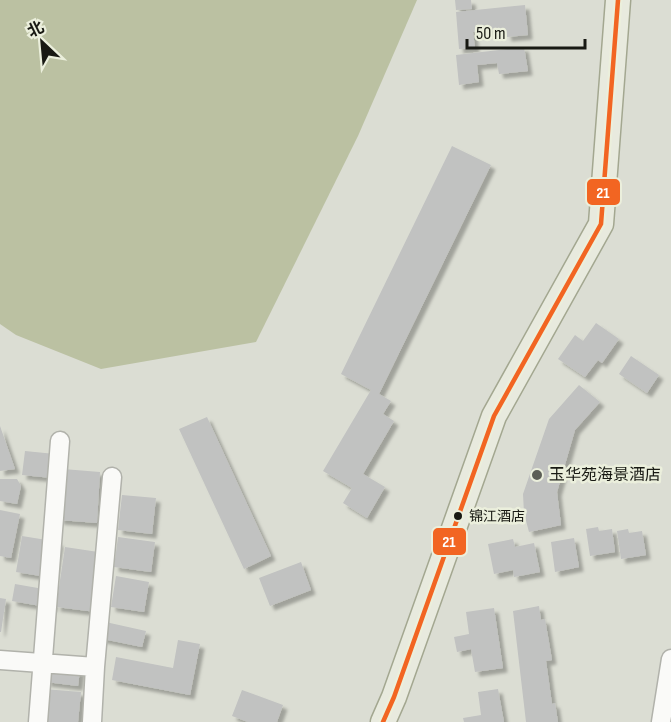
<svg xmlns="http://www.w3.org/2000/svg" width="671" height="722" viewBox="0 0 671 722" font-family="'Sofia Sans Condensed','Noto Sans SC',sans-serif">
<defs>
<filter id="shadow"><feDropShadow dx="4.5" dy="4.5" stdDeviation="1.5" flood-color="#0004"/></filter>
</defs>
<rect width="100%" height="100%" fill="#dbddd3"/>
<path fill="#bbc1a2" d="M0,0h417l-59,136 -102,206 -155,27 -85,-34 -16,-11z"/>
<path fill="#c1c2c1" filter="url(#shadow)" d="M455,0h16l1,9 -16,1z
M525,5l3,30 -21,2 -1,-8 -33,3 2,16 -16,1 -3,-37z
M524,47l4,24 -29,3 -2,-11 -20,2 2,17 -20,3 -3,-30z
M452,146l39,19 -112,229 12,7 -8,13 11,7 -31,53 22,13 -18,31 -24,-15 9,-15 -29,-17 48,-81 -30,-16z
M596,323l23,16 -17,24 -4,-3 -13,17 -27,-18 17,-24 8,6z
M631,356l28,19 -12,18 -28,-19z
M579,385l21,17 -25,28 -18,62 4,33 -32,7 -5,-19 -1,-19 26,-75z
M207,417l64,139 -27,13 -65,-140z
M0,426l15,43 -15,2z
M25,451l30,3 -3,24 -30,-3z
M63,469l37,3 -3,51 -38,-3z
M0,479h17l4,7 -4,18 -17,-3z
M122,495l34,3 -4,36 -34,-4z
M0,510l20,4 -9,44 -11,-2z
M598,527l1,4 13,-2 3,23 -25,4 -4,-27z
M628,529l1,4 13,-2 4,24 -25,4 -4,-28z
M22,536l37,6 -6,36 -37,-6z
M118,537l37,5 -4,30 -37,-5z
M574,538l5,29 -24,5 -4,-30z
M513,539l2,8 19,-4 6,29 -26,5 -1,-7 -19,4 -6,-30z
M65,547l40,6 -9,59 -40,-5z
M301,562l10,28 -41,16 -11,-28z
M116,576l33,6 -5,30 -33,-5z
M15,584l40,7 -3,17 -40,-7z
M0,598l6,1 -5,33h-1z
M539,606l2,14 4,-1 7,41 -6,1 6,43 3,-1 3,19h-32l-13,-111z
M494,608l9,60 -28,4 -4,-23 -14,3 -3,-15 15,-3 -3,-22z
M101,621l45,10 -4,16 -44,-9z
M178,640l22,4 -10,51 -78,-15 4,-23 57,11z
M49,666l31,4 -2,16 -32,-4z
M44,689l37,3 -3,30h-37z
M498,689l6,33h-40l-1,-4 18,-3 -3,-23z
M242,690l41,15 -6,17h-29l-16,-6z"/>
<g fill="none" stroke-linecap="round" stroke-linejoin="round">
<defs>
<path id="minor" d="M0,660l95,7 -3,55
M95,667l17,-190
M38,722l22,-281
M661,722l10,-63"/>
<path id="major" d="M383,722l11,-25 100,-281 107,-192 17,-224"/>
</defs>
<use href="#minor" stroke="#b1b2ab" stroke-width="21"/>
<use href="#major" stroke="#a3a790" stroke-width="27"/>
<use href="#minor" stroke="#fafaf8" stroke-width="18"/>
<use href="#major" stroke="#e8eade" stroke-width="24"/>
<defs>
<path id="bus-1" d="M383,722l11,-25 100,-281 107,-192 17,-224"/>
</defs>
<use href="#bus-1" stroke="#ebefdc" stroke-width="9"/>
<use href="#bus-1" stroke="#f26522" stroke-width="4.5"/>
</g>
<circle fill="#5c5e56" stroke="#ebefdc" stroke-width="2" cx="537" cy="475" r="6"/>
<circle fill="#181913" stroke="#ebefdc" stroke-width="2" cx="458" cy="516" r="5"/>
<g text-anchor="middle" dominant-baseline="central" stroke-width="5" stroke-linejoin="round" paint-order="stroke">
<g font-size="14" fill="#181913" stroke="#ebefdc" text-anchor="start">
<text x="469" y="516">锦江酒店</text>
</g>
<g font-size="16" fill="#181913" stroke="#ebefdc" text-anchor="start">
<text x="549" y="475">玉华苑海景酒店</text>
</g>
</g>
<g stroke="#ebefdc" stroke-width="2">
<rect x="586" y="178" width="35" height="28" rx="6" fill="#f26522"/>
<rect x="432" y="527" width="35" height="29" rx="6" fill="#f26522"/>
</g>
<g font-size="16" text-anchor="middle" font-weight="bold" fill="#fff">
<text x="603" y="198">21</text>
<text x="449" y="547">21</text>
</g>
<g transform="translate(42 42) rotate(334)" stroke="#ebefdc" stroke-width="4.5" paint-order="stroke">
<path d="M0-4.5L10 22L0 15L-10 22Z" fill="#181913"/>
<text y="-9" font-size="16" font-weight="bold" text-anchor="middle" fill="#181913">北</text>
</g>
<path d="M467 39v9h118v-9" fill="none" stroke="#181913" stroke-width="3"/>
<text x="476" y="39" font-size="18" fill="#181913" stroke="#ebefdc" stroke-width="4.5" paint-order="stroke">50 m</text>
</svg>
